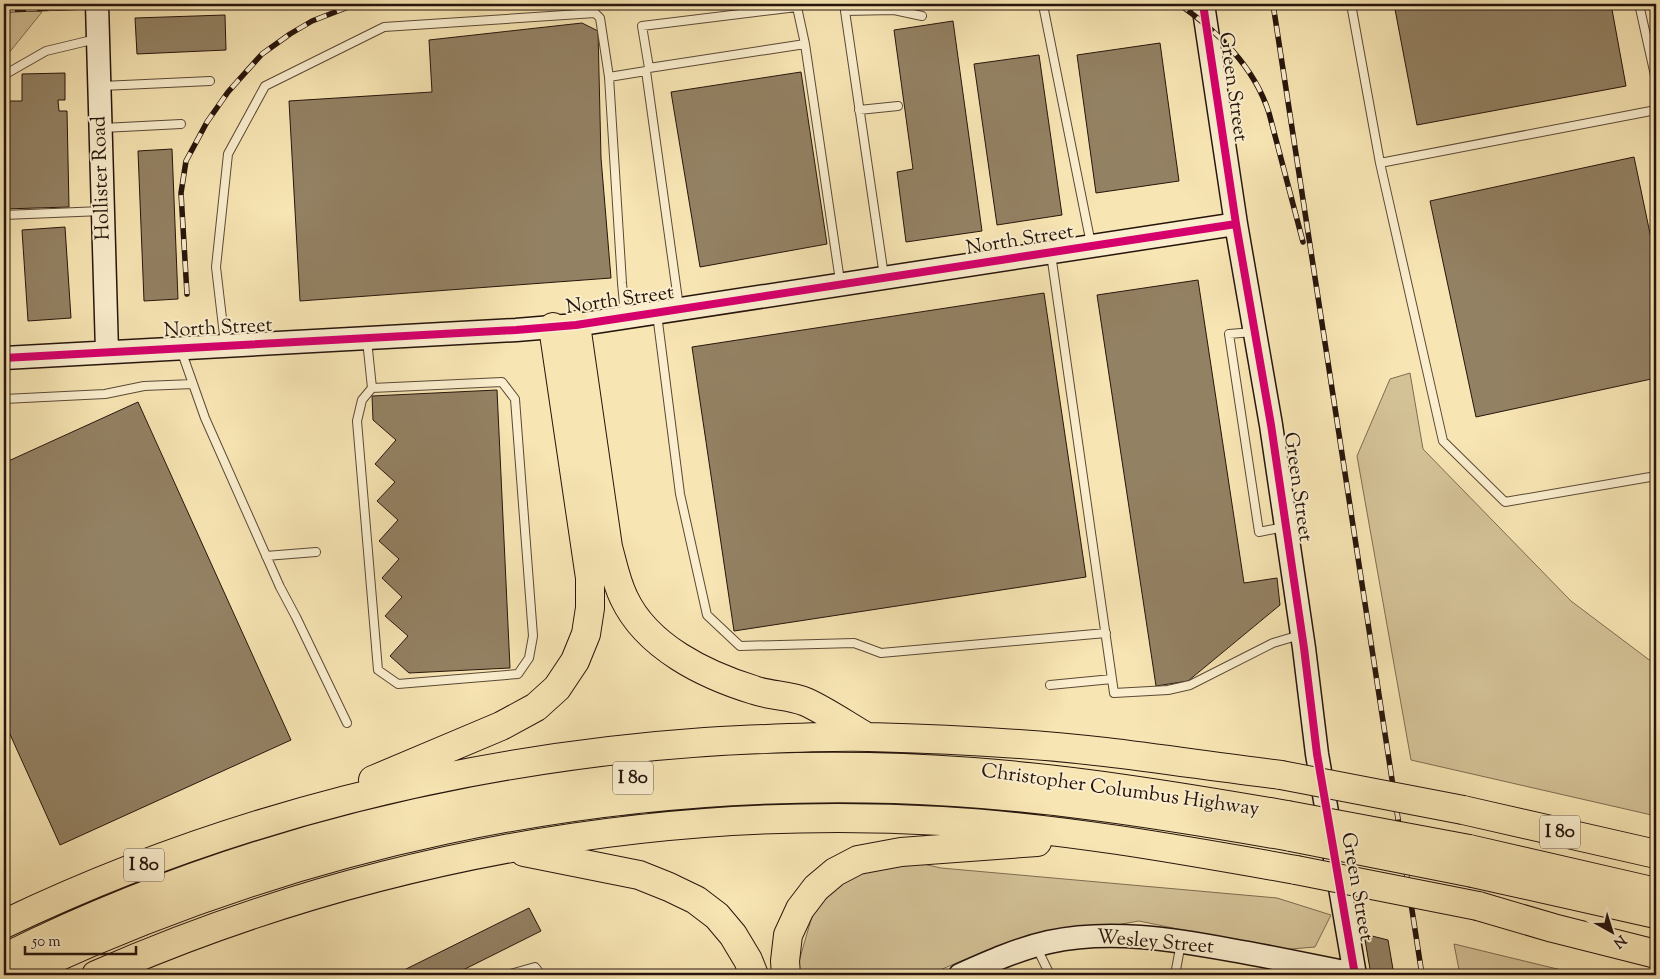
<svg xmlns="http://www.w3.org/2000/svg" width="1660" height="979" viewBox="0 0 1660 979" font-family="'Sorts Mill Goudy',serif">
<rect width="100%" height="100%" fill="#f7e5b3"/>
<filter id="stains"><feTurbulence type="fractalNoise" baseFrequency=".004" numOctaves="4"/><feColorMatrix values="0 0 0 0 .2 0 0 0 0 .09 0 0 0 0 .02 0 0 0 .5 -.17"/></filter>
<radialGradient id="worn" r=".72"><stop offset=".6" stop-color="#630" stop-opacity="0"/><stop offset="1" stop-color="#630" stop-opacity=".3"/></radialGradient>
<path fill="#d4c297" stroke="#7e6c52" d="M4,4l38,8 -38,47z
M1410,373l13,76 148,152 85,64v151l-245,-56 -54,-304 33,-77z
M910,861l31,7 336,30 54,17 -16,32 -36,3 -140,-29 -142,25 -69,29h-127l-3,-10 16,-56 39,-34z
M1454,944l128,31h-122z"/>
<path fill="#938163" stroke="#27150c" d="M1394,4h217l15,82 -209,39z
M225,15l1,35 -89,4 -2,-36z
M953,21l29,210 -76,11 -9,-70 16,-3 -19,-139z
M582,23l16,8 3,127 10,120 -311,23 -11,-200 143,-9 -3,-52z
M1160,43l19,138 -83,12 -19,-138z
M1039,55l23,160 -65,10 -23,-161z
M801,72l26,172 -127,23 -29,-175z
M65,73v27h-7l1,11h8l2,96 -65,2v-108h18v-27z
M172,149l6,150 -34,2 -6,-150z
M1634,157l22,105v116l-180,39 -46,-216z
M65,227l6,91 -43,3 -6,-91z
M4,256l4,74h-4z
M1198,280l46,303 33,-5 3,27 -92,76 -32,5 -59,-391z
M1044,293l42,284 -352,54 -42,-284z
M497,390l13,278 -101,5 -19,-17 18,-20 -23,-20 17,-19 -20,-19 17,-19 -20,-18 19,-21 -21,-19 18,-19 -20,-18 21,-24 -23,-20 -1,-24z
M138,402l153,338 -231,105 -56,-124v-258z
M529,908l12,23 -88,44h-59z
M1364,934l24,6 6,35h-23z"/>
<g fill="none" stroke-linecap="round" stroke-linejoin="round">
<defs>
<path id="lane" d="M1351,4l29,159 63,278 62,61 151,-26
M1639,4l17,76
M1043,5l48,239
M649,68l-7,-42 155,-19 8,37
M4,75l42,-24 50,-12
M609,77l37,-6
M102,86l108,-5
M859,110l39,-4
M103,128l78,-4
M1380,163l276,-53
M4,215l98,-4
M1051,254l63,439 54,-3 22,-5 83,-42 27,-8
M884,276l-39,-265 49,-1 28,6
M679,307l-33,-236 3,-3 156,-24 35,237
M657,314l23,180 27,121 33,31 114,-3 27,10 225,-20
M1253,332l-24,2 30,198 25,-5
M367,340l5,48 -10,12 -5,21 21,249 20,14 120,-10 11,-16 4,-22 -18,-237 -13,-17 -130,6
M225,344l-9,-77 12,-113 37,-68 119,-59 211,-14 5,5 9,59 13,206 3,32
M181,350l24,68 75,169 16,30 51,106
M4,399l101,-5 39,-8 49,-2
M266,556l50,-4
M1050,685l62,-6
M1037,948l13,27
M507,975l28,-8 6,8
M1175,975l6,-32"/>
<path id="secondary" d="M97,4l10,348
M1203,4l33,220 35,201 33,223 13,106 38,221
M4,358l512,-28 60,-5 660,-101
M960,975c29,-13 58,-26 89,-33 60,-13 123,-3 182,8 41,7 82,16 123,24"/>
<path id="highway" d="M576,325l32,222c5,18 8,35 16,51 23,49 81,77 130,92 16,6 36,5 52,12 20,9 40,23 59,34
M373,780l128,-54 35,-19 21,-19 18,-27 11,-27 4,-26v-30l-37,-251
M1463,810l193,44
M1469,849l187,43
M524,852l115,23 30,12 27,13 21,16 16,19 15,25 6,15
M1473,873l183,41
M1478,906l75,22 103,26
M4,924c219,-105 459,-165 701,-182 55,-3 110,-6 164,-5 79,2 158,6 236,15 59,7 118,16 176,23
M4,958c293,-146 643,-211 969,-186 106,8 210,25 314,43
M18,975c275,-130 571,-195 876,-186 134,4 265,25 397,48
M96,975c264,-116 558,-171 846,-154 119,7 236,28 354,49
M786,975l-1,-14 3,-26 12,-26 16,-21 19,-16 23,-12 43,-8 136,-10"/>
</defs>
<use href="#lane" stroke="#5b4936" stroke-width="10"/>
<use href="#secondary" stroke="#27150c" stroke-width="25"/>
<use href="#highway" stroke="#27150c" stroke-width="30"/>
<use href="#lane" stroke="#faeece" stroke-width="8"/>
<use href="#secondary" stroke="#faeece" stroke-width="22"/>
<use href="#highway" stroke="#f7e5b3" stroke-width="28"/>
<defs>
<path id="rail" d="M1179,4c39,28 75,62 90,109l34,129
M1273,4l149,971
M4,10l165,-6
M187,294l-6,-101 5,-32 21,-39 21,-30 34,-38 28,-20 22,-13 44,-17"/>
</defs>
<use href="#rail" stroke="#27150c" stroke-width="5.5"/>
<use href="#rail" stroke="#faeece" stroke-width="4" stroke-dasharray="11" stroke-linecap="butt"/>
<defs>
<path id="highway-bridge" d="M1281,775l182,35
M1287,815l182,34
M1291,837l182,36
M1296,870l182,36"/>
</defs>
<use href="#highway-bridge" stroke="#27150c" stroke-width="30" stroke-linecap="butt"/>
<use href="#highway-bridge" stroke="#f7e5b3" stroke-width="28"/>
<defs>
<path id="cycleway" d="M1203,4l33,220 35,201 33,223 13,106 38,221
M4,358l512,-28 60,-5 660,-101"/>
</defs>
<use href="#cycleway" stroke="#faeece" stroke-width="11"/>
<use href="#cycleway" stroke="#d6006c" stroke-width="8"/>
</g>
<g text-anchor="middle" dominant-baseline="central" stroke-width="4" stroke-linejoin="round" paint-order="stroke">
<g fill="#faeece" stroke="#665646" stroke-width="1">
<rect x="613" y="761.5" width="40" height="33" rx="4"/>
<rect x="1540" y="815.5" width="40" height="33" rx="4"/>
<rect x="124" y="848.5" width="40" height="33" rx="4"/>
</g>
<g font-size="19" font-weight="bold" fill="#27150c">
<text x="633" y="778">I 80</text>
<text x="1560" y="832">I 80</text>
<text x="144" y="865">I 80</text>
</g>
<g font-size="20" fill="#27150c" stroke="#faeece">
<text transform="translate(1232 87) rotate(82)">Green Street</text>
<text transform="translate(102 178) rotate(-92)">Hollister Road</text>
<text transform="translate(1020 241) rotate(-9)">North Street</text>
<text transform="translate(620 301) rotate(-8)">North Street</text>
<text transform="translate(218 329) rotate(-3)">North Street</text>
<text transform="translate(1297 487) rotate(82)">Green Street</text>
<text transform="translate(1120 791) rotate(8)">Christopher Columbus Highway</text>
<text transform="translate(1356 887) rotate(80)">Green Street</text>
<text transform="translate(1155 943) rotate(5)">Wesley Street</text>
</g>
</g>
<rect width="1660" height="979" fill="none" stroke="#f7e5b3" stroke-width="20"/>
<rect x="5" y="5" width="1650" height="969" fill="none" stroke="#27150c" stroke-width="2.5"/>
<rect x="10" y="10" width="1640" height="959" fill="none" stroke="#27150c"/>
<g transform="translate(1612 932) rotate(141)" stroke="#faeece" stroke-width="4" paint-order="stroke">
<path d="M0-4L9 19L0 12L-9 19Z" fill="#27150c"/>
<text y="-8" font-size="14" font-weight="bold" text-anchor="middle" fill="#27150c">N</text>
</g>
<path d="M25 946v8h111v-8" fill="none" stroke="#27150c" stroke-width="2.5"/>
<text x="32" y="946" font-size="15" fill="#27150c" stroke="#faeece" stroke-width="4" paint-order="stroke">50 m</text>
<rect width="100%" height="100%" filter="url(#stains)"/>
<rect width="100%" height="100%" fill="url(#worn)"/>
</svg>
